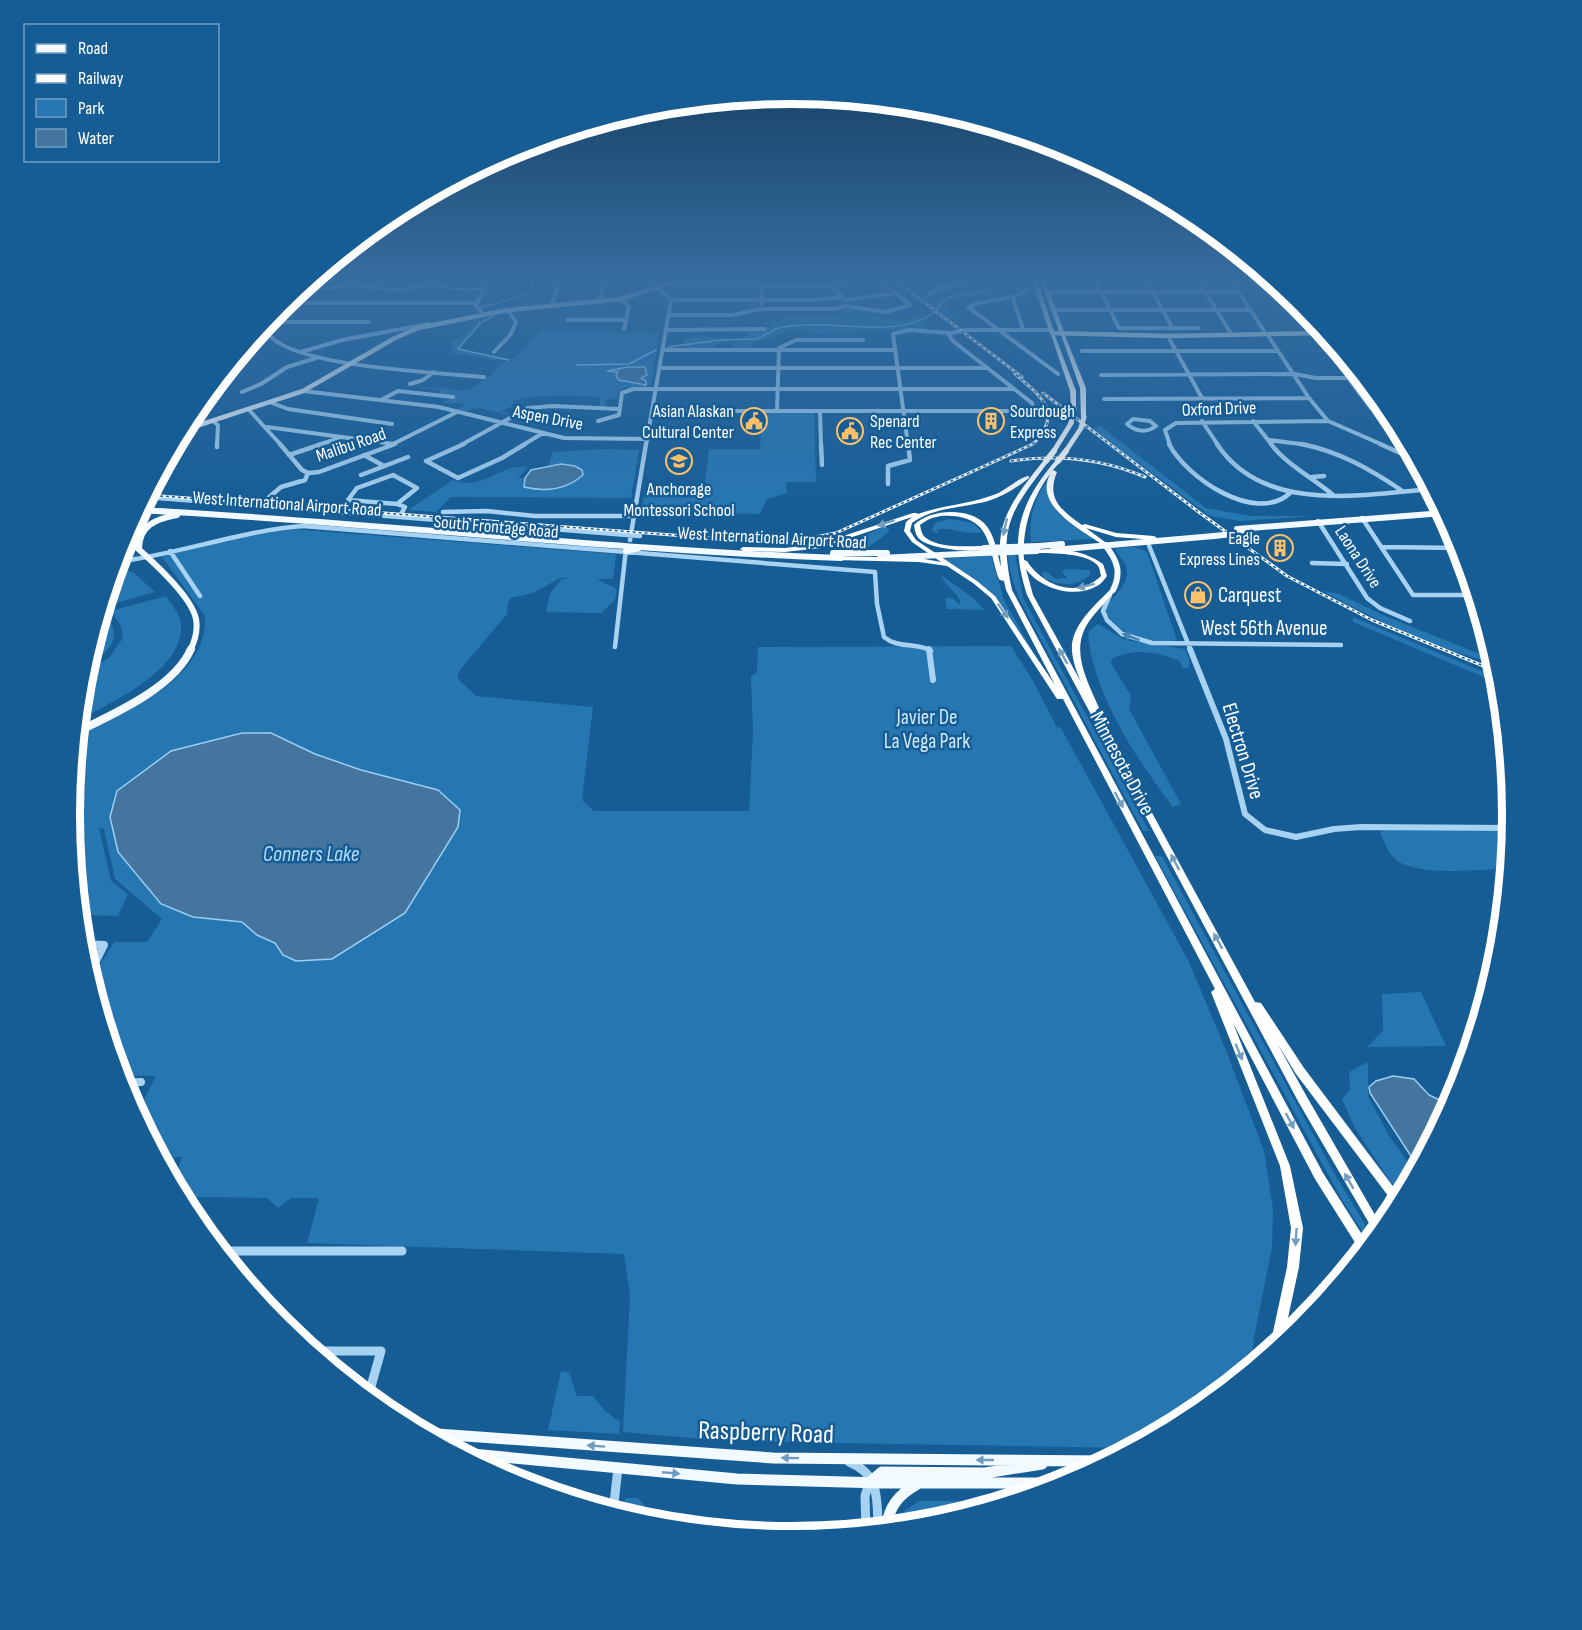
<svg xmlns="http://www.w3.org/2000/svg" width="1582" height="1630" viewBox="0 0 1582 1630" font-family="'Sofia Sans Condensed',sans-serif">
<rect width="100%" height="100%" fill="#165d96"/>
<path fill="#2676b2" d="M1011,280h5l-23,13 -45,7 3,2 -3,1v8l23,16 -33,-17 -17,-13 34,-2 -3,-3c20,-3 44,-1 59,-12z
M849,308l28,5 3,6 29,2v-3h15l5,2 -6,2 5,6 -114,6c-20,-13 -43,7 -62,9v5h-19v-6l10,-1 -3,-3 7,-2 1,-5 21,-3 3,-5 9,-1 -1,-4 63,-1 -2,-8z
M474,319l7,2c-2,10 -13,17 -21,24l2,5 46,8h7l26,-28 118,3 -8,52 -7,2 -22,1 -6,11 -10,1 -2,6 -4,1v-10c-16,-1 -77,-4 -87,5h16l-16,1 -2,4 -11,4 10,3 -3,1 -27,-7 -17,3 -6,-2 7,-3 -1,-3h-21l11,-6 -15,-3 2,-4 -19,-2c10,-3 23,1 34,2 22,3 37,-17 52,-31l-12,1 -45,-7 4,-8 -3,-2 19,-14z
M704,336l24,3 1,3 -10,1 -6,5h-32l3,-9z
M762,412l52,1 2,69h-30l1,11 -20,6 -7,15 -119,-3 4,-21 47,5 16,-12h-3l4,-34h51z
M1100,426l106,82 44,8h65l-75,5 -30,-5 -117,-87z
M603,449l36,1 -8,48 -180,-1 -15,15 -28,-2 45,-30c31,12 46,-17 75,-13l-10,11h7l6,-8 17,-4 5,-14z
M1047,481l2,17 10,16 35,25 -63,3c-2,-22 2,-43 16,-61z
M949,519l24,4 9,9c-16,4 -31,-6 -46,-2l3,2 -2,1 -5,-3 3,-7z
M883,527l6,1 -1,5 -24,17 -35,-1 2,-3 14,-1z
M291,529l325,25 -3,25h-16l20,10 -2,11 -14,13 -55,-1 4,-19 12,-14 11,-1h-13l-27,15 -22,5 -3,4 -1,12 -47,56 -3,8 19,18 117,11 -11,93 12,11h155l4,-79 -2,-55 6,-5 1,-25 253,-1 22,35 24,46 4,1 128,234 36,86 39,103 9,58 -1,38 -19,95v23l-61,51 -61,32 -407,-7 -101,-9 7,-136 -6,-42 -317,-11 12,-45h-28l-13,10 -11,-10 -86,-1 -8,-14 9,-26h-23l-30,-56 4,-5 11,4 12,-24 -37,-1 -27,-89 5,-10 -3,-2 20,-32h33l15,-23 -47,-40 -11,-50 -5,-1 12,53 17,13 -10,22 -39,-1 -4,-40 2,-1h-2l-2,-22 4,21 3,-6c-2,-10 -7,-21 -9,-31 -5,-32 3,-67 6,-99 47,-26 131,-56 128,-121l-43,-59 77,-21z
M1135,547l12,5 30,88c-26,8 -61,-6 -73,-31 9,-13 31,-28 20,-47 -2,-4 -6,-7 -9,-12l3,-2z
M1015,554l8,44 126,233h-6l-122,-229c-7,-16 -12,-30 -13,-47z
M991,555l13,45 31,56 -43,-61 -48,-36z
M1065,569l25,1v5c-12,12 -31,11 -46,3l-2,-4 3,-3 11,8 11,-1 -5,-6z
M115,570l18,2 22,20 -42,12 -7,-7z
M941,575l32,23 11,12 -37,-1 -2,-11h7l7,6 2,-2c-4,-10 -17,-17 -20,-27z
M1323,591l16,3 48,23 108,43 1,4c-59,-16 -120,-43 -173,-73z
M166,596c6,9 14,18 15,29 3,45 -70,78 -103,95l5,-47 26,-15 14,-20 -2,-12 -10,-15z
M101,614c28,18 5,43 -16,53z
M1353,617l147,62v5l-147,-62z
M1098,624l27,16 60,9 5,13 -2,6h-5l-3,-7c-22,-9 -47,-14 -68,-2l-1,4 20,33 -2,13 52,95 -8,3c-36,-47 -81,-115 -85,-175z
M1387,829h125l-4,40c-27,0 -97,9 -115,-12 -6,-6 -9,-17 -13,-25z
M1155,856h7l171,315 40,67 -3,5 -28,-43z
M1421,992l25,54 -79,1 16,-16 -1,-37z
M1368,1062v34l20,38 27,38 -14,26 -46,-70 -13,-29 8,-9 -1,-18z
M561,1371l8,2 8,23h16l12,15 15,11 -1,12 -71,-4z
M625,1498h13l16,18v8l-32,-9z
M919,1501h86l-73,22 -35,4v-11z"/>
<path fill="#43759e" stroke="#9acff4" stroke-width="1.5" d="M628,367h17l2,8 -6,3 5,3v4l-27,-5 -3,-4 2,-4 -11,-1z
M561,464l14,2 7,4 1,5c-17,15 -38,17 -59,12l1,-9 6,-8z
M242,733h29l44,21 46,16 77,20 22,20 -2,17 -53,86 -73,46 -36,2 -13,-6 -8,-12 -18,-8 -15,-13 -49,-5 -32,-13 -43,-52 -8,-35 7,-26 54,-40z
M1393,1076l21,3 15,16 11,5 8,10 -30,57 -48,-74 -1,-6 7,-6z"/>
<g fill="none" stroke-linecap="round" stroke-linejoin="round">
<path stroke="#9acff4" stroke-width="1.5" d="M480,308l46,-13 9,-15
M936,310c11,-19 30,-14 48,-18 10,-2 18,-8 27,-12
M494,316l-14,7 -22,26 50,11
M775,329c51,-14 117,14 160,-17
M668,347l52,-7 36,-1 19,-9
M576,365l53,-1 27,-14"/>
<path stroke="#a8d2f1" stroke-width="4" d="M427,280l20,8 37,1
M823,280l20,17
M930,280l10,8
M1095,280l24,48h80
M1146,280l27,49
M1198,280l32,52
M1231,280l33,51
M356,285l38,5 39,-6
M677,288l5,-3 142,1 48,-6
M300,289l33,-1 33,-8
M1027,290c-21,13 -37,7 -59,17l90,67
M1046,292h193
M295,293l-28,38c16,36 177,42 217,46
M930,294l10,-6 42,-8
M620,299l9,7 -5,23
M1013,299l10,30
M671,300h142l30,-3
M846,300l50,-7
M287,303h191
M599,303l5,-23
M761,304l1,-24
M552,305l7,-25
M1053,310h197
M483,314l-7,-8 12,-26
M668,315h64l29,-6h73l12,-3 40,6 24,-7 -30,-25
M1305,315l12,15
M567,320h59
M272,322h97
M666,330l99,-1
M1267,334l42,64 19,23 55,24
M255,335h12
M1170,340l33,60
M663,350h231
M1082,351h196
M301,352l41,-12 86,-16
M494,352l17,-18 5,-12 -8,-12
M660,368h328
M1101,375l194,-1 21,4h46
M1348,378l23,30 25,15
M410,384l13,-4 11,-8
M303,391l136,16 125,31 84,1
M242,392l19,-8 26,-17 29,-9
M1104,399l205,-1
M381,400l17,-9 55,6
M272,403l16,6 104,15
M250,411l31,34
M653,411h366l14,-2 -1,-6 -79,-62 -4,-6 2,-2
M777,411l2,-63 17,-8h67
M820,411l1,34
M1133,419l17,2 6,5c-9,7 -20,6 -29,-2z
M598,421l21,-6 3,-22 11,-4h379
M1202,421l16,24
M1253,421l19,24
M214,422l4,3 -1,20
M267,427l127,17
M1269,440l39,5
M318,445l22,-7
M391,445l66,-33
M461,445l67,-37 25,-2 66,3
M523,445l20,-12
M646,445l25,-145 -21,-20
M908,445l-15,-111 16,-4 42,3 15,-3h86
M1170,445l-5,-15 11,-7 152,-2"/>
<path stroke="#a8d2f1" stroke-width="4.5" d="M280,444l22,26 6,3
M821,444l1,21
M1169,444c17,33 86,81 121,49
M1217,444c46,70 144,51 215,45
M1271,444c16,21 42,34 62,51
M1301,444c37,7 69,25 100,46
M1380,444l36,16
M217,447v-3
M289,455l33,-11
M364,455l20,11
M426,461l38,-17
M426,461l32,17 44,-20 23,-14
M308,473l11,-1 76,-28
M361,475l47,-18
M393,475l24,13 -20,16 -49,-4 9,-12z
M1312,477l12,-1
M888,484v-18l22,-6 -2,-16
M146,497l494,39
M397,504l8,3 -5,9
M260,505l21,-18 24,-7 3,-7
M443,512l44,-1 48,5h100
M1362,518l51,77h62
M1318,521l49,77 13,10 30,13
M630,540l16,-96
M1148,543l43,108
M1382,547l79,1
M1454,548l12,16
M170,551l30,45
M117,562c63,-8 122,-31 186,-36l572,46 2,32 7,33c14,12 33,5 47,14
M1312,563l35,1
M1110,595l-7,16 4,9 15,14 30,9 189,2
M615,647l11,-98"/>
<path stroke="#a8d2f1" stroke-width="6" d="M929,649l4,31
M1190,649l36,90 19,75 20,16 31,7 38,-8 27,-2 151,1"/>
<path stroke="#a8d2f1" stroke-width="8" d="M82,944l22,1 -15,30
M121,1083l20,-1
M161,1161h9"/>
<path stroke="#a8d2f1" stroke-width="9" d="M220,1251h182
M312,1351h69l-13,46
M849,1462c31,12 28,38 29,66
M481,1464l2,-9
M613,1512l5,-44
M866,1530l-1,-34 4,-13"/>
<path stroke="#f2f9ff" stroke-width="4.5" d="M1035,280l17,53 117,3 156,-3
M1043,280l19,53
M181,431l122,-40 92,-53 23,-10 90,-18 112,-11 60,-19"/>
<path stroke="#f2f9ff" stroke-width="6" d="M139,510c234,12 468,40 702,48
M1237,529l207,-16
M125,537c19,17 66,57 71,82 2,11 -1,22 -6,32
M1105,545c12,15 17,27 8,45
M1039,546l23,-2
M139,549c0,-24 17,-30 38,-34
M1053,550l161,-14
M626,551l13,-3
M833,553h54
M880,558l102,-5"/>
<path stroke="#f2f9ff" stroke-width="8" d="M77,732c36,-18 97,-44 114,-83"/>
<path stroke="#f2f9ff" stroke-width="11" d="M424,1433l349,25 334,3
M461,1453l276,26 145,4h183
M869,1483l13,-11 103,1 57,-9
M886,1528c3,-21 12,-33 30,-43"/>
<path fill="#fff" fill-rule="evenodd" d="M1050,332l4,1 22,58v19l-5,-1 -1,-18z
M1060,332l4,1 22,55v30l-5,-1 -1,-29z
M1069,422l5,1 -18,29h-4l-1,-1z
M1079,427l5,1 -16,24h-4l-1,-1z
M1046,459l3,2c-38,50 -51,64 -37,129l311,583 45,71 -7,8 -46,-73 -82,-156 57,143 13,62 -4,39 -16,74 -11,9 -2,-4 17,-79 4,-39 -11,-62 -69,-174 4,-3 -152,-290h-6l-66,-101 -18,-15 -26,-17 -28,-4 -84,-2 -3,-2 3,-2 84,2 22,4 -29,-20 -8,-11 2,-9 6,-5 -92,31 -35,4 -42,-1 -3,-2 3,-2 42,1 34,-4 94,-31h4l1,1c25,-9 53,-10 78,-20 10,-4 25,-18 33,-18v2c-13,10 -25,18 -41,23 -25,7 -55,6 -76,22l-2,8 6,9 61,41 18,15 60,89 -49,-95 -2,-9 -4,-1 -1,-1c-11,-31 -7,-60 -47,-63 -12,-1 -22,1 -32,9 1,5 2,10 6,13 15,11 41,8 58,8l3,2c-12,6 -53,1 -65,-7 -6,-4 -7,-9 -8,-16 15,-16 54,-18 70,-2 11,11 13,30 17,44 -1,-11 -2,-22 0,-33 5,-29 26,-52 43,-74z
M1058,459l3,2 -8,9 4,2c-11,27 4,38 25,53l3,-1 31,9 38,3 3,2 -3,2 -38,-3 -30,-9 19,14 -1,1h-4c-18,-12 -58,-34 -53,-60 0,-3 2,-6 3,-9 -19,25 -28,55 -26,86l3,1c16,25 50,38 74,15 -1,-4 -1,-7 -3,-10 -9,-13 -47,-13 -61,-13l-3,-2 1,-1c23,-3 49,0 68,14l4,12c-3,4 -6,8 -10,10 -22,13 -57,3 -71,-17l7,26 48,87c-5,-12 -10,-25 -9,-38 3,-22 24,-40 39,-55l2,-1 3,2c-9,11 -20,21 -28,33 -18,28 -1,57 11,85l-3,2 159,292 6,1 43,65 97,129 -4,9 -2,-1 -99,-131 -19,-31 30,54 75,130 -6,8 -77,-132 -272,-508c-18,-57 -9,-90 29,-135z"/>
<defs>
<path id="rail" d="M895,280l127,97
M1043,393l157,120 87,63 85,44 126,52
M1011,461c47,-7 90,-3 134,16
M148,495l603,46h43l42,-8 197,-89c31,-31 9,-47 -18,-70"/>
</defs>
<use href="#rail" stroke="#fff" stroke-width="3"/>
<use href="#rail" stroke="#165d96" stroke-width="1.5" stroke-dasharray="3" stroke-linecap="butt"/>
<path stroke="#f2f9ff" stroke-width="6" d="M1214,536l28,-3
M984,548l55,-2
M982,553l55,-2"/>
<path stroke="#fff" stroke-width="5" d="M1071,423l3,-14
M1081,428l3,-11"/>
<path stroke="#fff" stroke-width="6" d="M1046,461l8,-10
M1058,461l8,-10"/>
</g>
<defs><path id="oneway-solid" d="M-6-.8H1V-3.2L6.5 0L1 3.2V.8H-6Z" transform="scale(1.5)"/></defs>
<g fill="#739ec0">
<use href="#oneway-solid" transform="translate(886 523) rotate(161)"/>
<use href="#oneway-solid" transform="translate(1005 527) rotate(103)"/>
<use href="#oneway-solid" transform="translate(1086 586) rotate(166)"/>
<use href="#oneway-solid" transform="translate(1003 611) rotate(55)"/>
<use href="#oneway-solid" transform="translate(1063 656) rotate(-119)"/>
<use href="#oneway-solid" transform="translate(1119 800) rotate(62)"/>
<use href="#oneway-solid" transform="translate(1175 862) rotate(-118)"/>
<use href="#oneway-solid" transform="translate(1218 941) rotate(-119)"/>
<use href="#oneway-solid" transform="translate(1239 1052) rotate(68)"/>
<use href="#oneway-solid" transform="translate(1290 1121) rotate(62)"/>
<use href="#oneway-solid" transform="translate(1349 1181) rotate(-120)"/>
<use href="#oneway-solid" transform="translate(1296 1237) rotate(94)"/>
</g>
<use fill="#4280b1" href="#oneway-solid" transform="translate(1131 637) rotate(-159)"/>
<g fill="#6e9bc0">
<use href="#oneway-solid" transform="translate(596 1446) rotate(-176)"/>
<use href="#oneway-solid" transform="translate(790 1458) rotate(-179)"/>
<use href="#oneway-solid" transform="translate(985 1460) rotate(-180)"/>
<use href="#oneway-solid" transform="translate(671 1473) rotate(5)"/>
</g>
<linearGradient id="sky" x2="0" y2="1"><stop stop-color="#0c3352"/><stop offset="0.55" stop-color="#366da0"/><stop offset="1" stop-color="#366da0" stop-opacity="0"/></linearGradient>
<rect width="1582" height="509" fill="url(#sky)"/>
<defs>
<symbol id="civic-ring" viewBox="-11 -11 22 22"><circle r="9.5" fill="#165d96" stroke="#ffc168" stroke-width="1.5"/><path d="M-.6-6.5H3V-4.5H.6V-3L4-1V1h2V6H-6V1h2V-1L-.6-3ZM-1.2 2.5V6h2.4V2.5Z" fill="#ffc168"/></symbol>
<symbol id="building-ring" viewBox="-11 -11 22 22"><circle r="9.5" fill="#165d96" stroke="#ffc168" stroke-width="1.5"/><path d="M-4-6H4V6H1V3H-1V6H-4ZM-2.5-4.3h1.7v1.8h-1.7ZM.8-4.3h1.7v1.8H.8ZM-2.5-1h1.7V.8h-1.7ZM.8-1h1.7V.8H.8Z" fill="#ffc168"/></symbol>
<symbol id="school-ring" viewBox="-11 -11 22 22"><circle r="9.5" fill="#165d96" stroke="#ffc168" stroke-width="1.5"/><path d="M0-5L7-2L0 1L-7-2ZM-4 1L0 2.5L4 1V4Q0 6-4 4Z" fill="#ffc168"/></symbol>
<symbol id="shop-ring" viewBox="-11 -11 22 22"><circle r="9.5" fill="#165d96" stroke="#ffc168" stroke-width="1.5"/><path d="M-5-2.5h2.3a2.7 3.5 0 0 1 5.4 0H5L5.5 6h-11ZM-1.5-2.5h3a1.5 2.3 0 0 0-3 0Z" fill="#ffc168"/></symbol>
</defs>
<g fill-rule="evenodd">
<use href="#civic-ring" x="739" y="406" width="30" height="30"/>
<use href="#building-ring" x="976" y="406" width="30" height="30"/>
<use href="#civic-ring" x="835" y="416" width="30" height="30"/>
<use href="#school-ring" x="664" y="446" width="30" height="30"/>
<use href="#building-ring" x="1265" y="533" width="30" height="30"/>
<use href="#shop-ring" x="1183" y="580" width="30" height="30"/>
</g>
<g text-anchor="middle" dominant-baseline="central" stroke-width="5" stroke-linejoin="round" paint-order="stroke">
<g font-size="18" fill="#fff" stroke="#165d96">
<text transform="translate(1219 409) rotate(-2)">Oxford Drive</text>
<text transform="translate(548 418) rotate(11)">Aspen Drive</text>
<text transform="translate(351 445) rotate(-19)">Malibu Road</text>
<text transform="translate(287 504) rotate(4)">West International Airport Road</text>
<text transform="translate(496 527) rotate(5)">South Frontage Road</text>
<text transform="translate(772 538) rotate(3)">West International Airport Road</text>
<text transform="translate(1358 557) rotate(57)">Laona Drive</text>
</g>
<g font-size="18" fill="#fff" stroke="#165d96" text-anchor="end">
<text x="734" y="411">Asian Alaskan<tspan x="734" dy="21">Cultural Center</tspan></text>
<text x="1010" y="411" text-anchor="start">Sourdough<tspan x="1010" dy="21">Express</tspan></text>
<text x="870" y="421" text-anchor="start">Spenard<tspan x="870" dy="21">Rec Center</tspan></text>
<text x="679" y="489" text-anchor="middle">Anchorage<tspan x="679" dy="21">Montessori School</tspan></text>
<text x="1260" y="538">Eagle<tspan x="1260" dy="21">Express Lines</tspan></text>
</g>
<g font-size="21" fill="#fff" stroke="#165d96" text-anchor="start">
<text x="1218" y="595">Carquest</text>
</g>
<g font-size="21" fill="#fff" stroke="#165d96">
<text x="1264" y="628">West 56th Avenue</text>
<text transform="translate(1243 751) rotate(73)">Electron Drive</text>
<text transform="translate(1122 763) rotate(62)">Minnesota Drive</text>
</g>
<g font-size="21" fill="#cfe9fc" stroke="#165d96">
<text x="927" y="717">Javier De<tspan x="927" dy="24">La Vega Park</tspan></text>
</g>
<g font-size="22" font-style="italic" fill="#b4dbf8" stroke="#165d96">
<text x="311" y="854">Conners Lake</text>
</g>
<g font-size="26" fill="#fff" stroke="#165d96">
<text transform="translate(766 1433) rotate(2)">Raspberry Road</text>
</g>
</g>
<path d="M0 0H1582V1630H0ZM80 815a711 711 0 1 1 1422 0a711 711 0 1 1-1422 0Z" fill="#165d96" fill-rule="evenodd"/>
<path fill="none" stroke="#fff" stroke-width="8" d="M80 815a711 711 0 1 1 1422 0a711 711 0 1 1-1422 0Z"/>
<rect x="24" y="24" width="195" height="138" fill="#165d96" stroke="#739ec0" stroke-width="1.5"/>
<rect x="36" y="44" width="30" height="9" fill="#f2f9ff" stroke="#739ec0" stroke-width="1.5"/>
<text x="78" y="54" font-size="18" fill="#ffffff">Road</text>
<rect x="36" y="74" width="30" height="9" fill="#ffffff" stroke="#739ec0" stroke-width="1.5"/>
<text x="78" y="84" font-size="18" fill="#ffffff">Railway</text>
<rect x="36" y="99" width="30" height="18" fill="#2676b2" stroke="#739ec0" stroke-width="1.5"/>
<text x="78" y="114" font-size="18" fill="#ffffff">Park</text>
<rect x="36" y="129" width="30" height="18" fill="#43759e" stroke="#739ec0" stroke-width="1.5"/>
<text x="78" y="144" font-size="18" fill="#ffffff">Water</text>
</svg>
